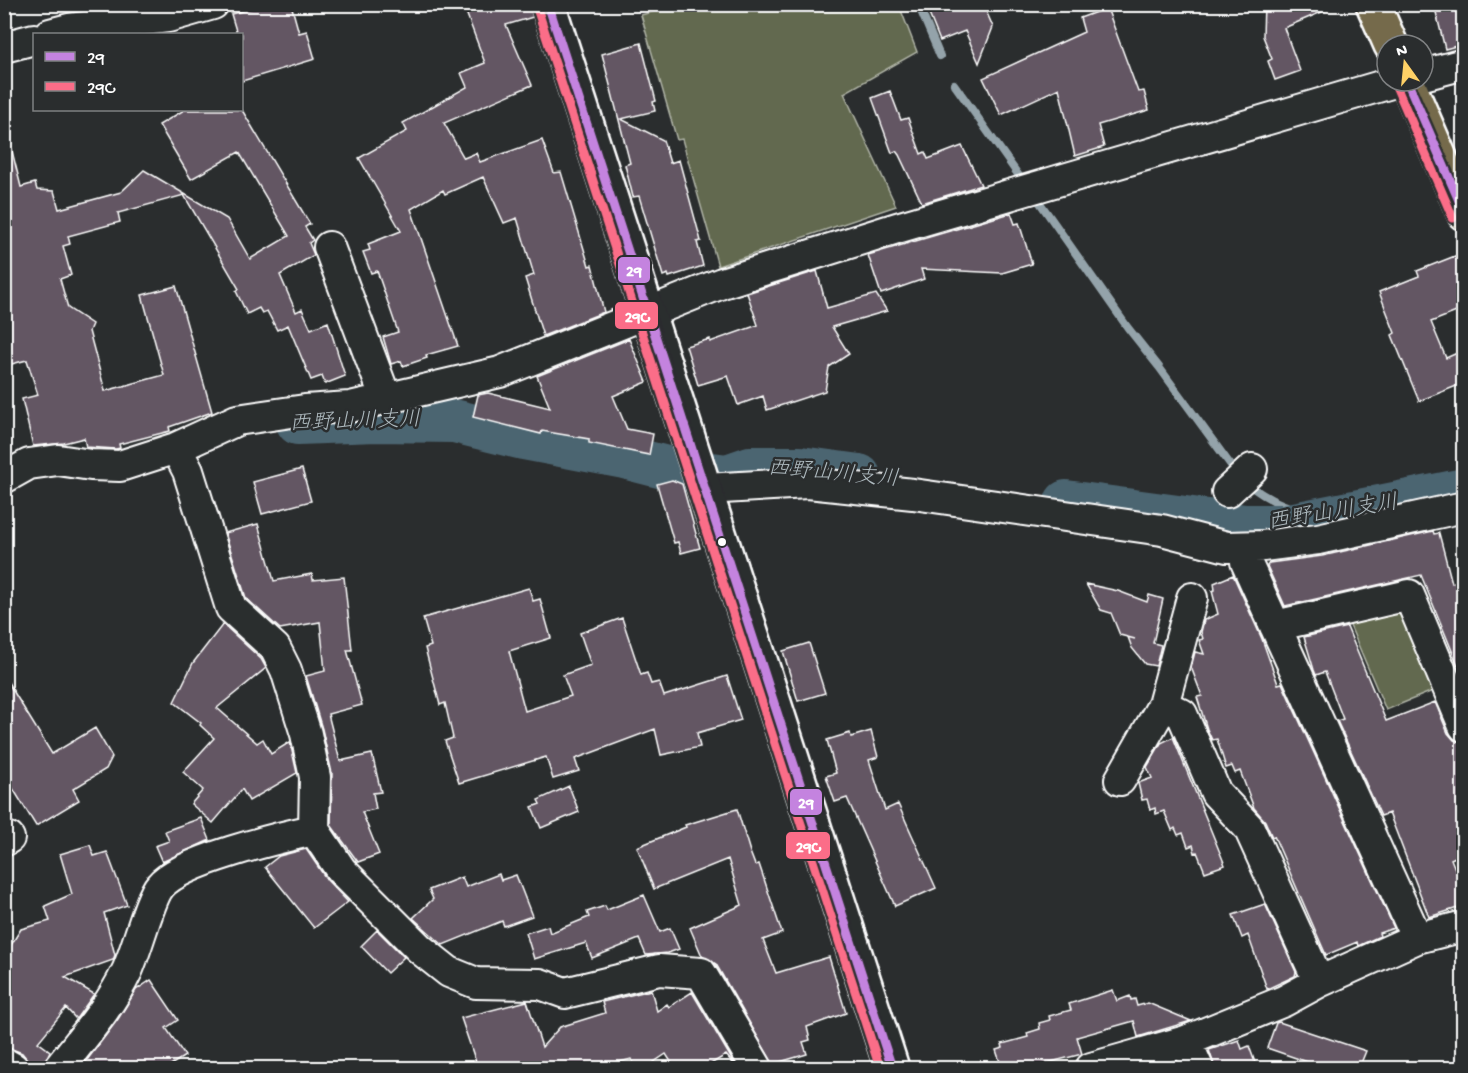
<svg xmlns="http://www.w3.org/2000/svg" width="1468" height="1073" viewBox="0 0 1468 1073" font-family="'Gochi Hand','Klee One',sans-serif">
<rect width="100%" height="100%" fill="#2a2d2e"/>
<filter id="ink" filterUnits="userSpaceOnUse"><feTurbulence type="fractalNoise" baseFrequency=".0167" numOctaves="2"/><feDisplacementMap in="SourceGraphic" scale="12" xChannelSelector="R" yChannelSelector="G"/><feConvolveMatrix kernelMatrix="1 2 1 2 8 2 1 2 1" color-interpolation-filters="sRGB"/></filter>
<g filter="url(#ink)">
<path fill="#62694f" stroke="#b0b4a7" stroke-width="1.5" d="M668,5h231l18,47 -73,41 52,113 -178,60 -36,-127 -5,1 -36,-125 28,-8z
M1391,609l17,12 27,69 -49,20 -38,-89z"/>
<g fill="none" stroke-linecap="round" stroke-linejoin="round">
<path stroke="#94a3aa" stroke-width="8" d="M918,4l22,52
M954,84l70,99
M1038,200l90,128 31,39 79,108
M1247,483c23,20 49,27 78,35"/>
<path stroke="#4c6571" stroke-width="44" d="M298,423l78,-3 78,1 69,17 101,19 43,11 60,8 23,-8h50l59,8
M1066,502l179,24h39l180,-36"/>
</g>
<path fill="#645663" stroke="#fff" stroke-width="1.5" d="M268,4h23l8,29 8,-2 8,28 -73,22v-47h-5l-6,-20z
M463,4h67l3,13 -27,8 26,60 -88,38 20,35 12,-5 4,9 62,-22 12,33 7,-1 28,94 3,-1 12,47 -61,24 -18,-58 9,-3 -17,-57 -13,5 -21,-46 -38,17 -2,-4 -32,19 47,137 -32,9 1,3 -24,8 -2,-5 -10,3 -8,-27 15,-5 -21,-61 -6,2 -8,-21 7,-2 -2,-6 33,-13 -42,-73 48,-27 -4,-8 64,-36 -6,-14 24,-10z
M925,4h58l10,23 -14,36 -14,-32 -25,10z
M1264,4l74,1 -54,23 16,43 -25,9 -7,-19 4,-2 -9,-23z
M1434,4h25l5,17v23l-19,5z
M1107,8l31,84 6,-1 5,19 -51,15 6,22 -29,9 -16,-68 -58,27 -18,-37 101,-46 -4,-14z
M641,43l15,58 -3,1 2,9 -34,8 42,21 7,23 9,-3 22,81 -4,1 6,24 -34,11 -1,-3 -5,2 -24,-80 -6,1 -8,-32 5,-2 -28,-109z
M890,91l11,29 7,-2 13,36 4,-2 3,7 34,-13 19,39 -59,18 -23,-48 -3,-4 -4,2 -20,-55z
M184,110h58l68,114 -5,3 8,13 -4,3 5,12 -34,20 16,37 6,-3 9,20 17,-7 17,54 -20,8 -3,-8 -11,4 -23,-55 -11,5 -10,-19 -5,2 -3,-5 -12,6 -11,-23 3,-2 -55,-94 -66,18 2,9 -52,14 2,8 -7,2 8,29 -11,4 8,29 24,16 -3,7 16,60 59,-16 -22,-80 34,-9 36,126 -43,15 1,4 -51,13 1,4 -4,1 -30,-2 -2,-9 -20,5 -31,3 -11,-47 16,-4 -11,-35 -23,6v-218l7,-1 10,40 14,-4 2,7 17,1 5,18 62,-17 23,-22 83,49 23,40 39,-23 -50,-84 -48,27 -32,-54z
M1011,213l4,11 4,-1 13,41 -30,9 -81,-4 3,10 -43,15 -13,-39z
M1455,256l2,5 7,-3v51l-33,13 15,36 18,-8v33l-45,18 -27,-66 3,-2 -16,-41 40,-16 -2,-5z
M817,271l10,37 49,-14 11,17 -55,16 17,27 -20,13 -4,24 -58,19 -4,-14 -25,9 -10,-29 -30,9 -12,-39 24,-7v3l48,-17 -11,-32z
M629,339l18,43 -34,14 14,33 26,5 -4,21 -60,-12v-4l-47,-8 -1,3 -68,-17 5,-22 10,-2 62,15 -13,-32z
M302,469l9,32 -49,13 -9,-32z
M672,480l10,4 18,64 -19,5 -3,-11 -4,1 -17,-59z
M258,524l16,57 38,-7 1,6 31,-3 8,73h-5l15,55 -34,9 12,47 32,-7 9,38 -8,1 3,16 -14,3 17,42 -21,8 -27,-37 1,-52 -10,-44 -16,-53 19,-5 -5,-49 -40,7 -34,-31 -21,-65z
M1433,531l1,3 5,-1 13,50 3,-1 3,9 6,-2v91l-43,-105 -136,31 -18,-40 2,-3 53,-7z
M1233,575l29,64 16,45 4,-1 112,245 -15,5 1,3 -22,10 -1,-4 -31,13 -52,-119 -2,1 -7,-16 -11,-13 -14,-37 -5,2 -3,-7 -6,2 -9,-29 -5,1 -5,-11 -10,-32 5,-1 -11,-29 4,-15 9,2 -5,-14 4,-1 -2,-7 3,-12 14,-6 -6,-23 3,-1 -1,-7z
M1086,584l32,7 29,11 2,-7 14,4 -10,44 8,2 -5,21 -11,-2 -13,-16 -4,-11 7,2 -15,-4 -9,-22 -10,-3z
M529,588l4,13 7,-2 11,39 -42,13 16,60 46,-15 -8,-21 28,-10 -11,-32 42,-15 19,57 6,-2 4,11 8,-2 5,14 63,-20 14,44 -44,13 3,14 -39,8 -6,-26 -80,30 4,12 -26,8 -7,-22 -87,26 -14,-42 8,-3 -8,-35 -5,2 -15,-57 6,-2 -8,-28z
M223,624l38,35 5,9 -49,40 40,35 6,-4 8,15 19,-12 7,31 -48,28 -7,-12 -29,34 -22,-19 12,-14 -20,-18 31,-34 -14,-13 1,-2 -27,-21 19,-39z
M1347,627l39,94 49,-19 13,31 6,7 10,3v110l-13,6 13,32v15l-35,11 -40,-104 -8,3 -44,-95 6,-2 -18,-47 -9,3 -2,-5 -10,-33z
M809,643l16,50 -27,8 -15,-50z
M4,676l48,78 43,-26 17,29 -6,12 -33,20 6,11 -43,26 -32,-52z
M871,731l7,26 -9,3 16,50 13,-6 38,84 -41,18 -48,-108 -12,4 -9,-26 10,-3 -9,-33 23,-7 1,4z
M1173,737l52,128 -20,7 -8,-20 -2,1 -2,-8 -5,2 -5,-14 -5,2 -3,-7 -3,2 -8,-19 -8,3 -1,-6 -5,2 -3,-11 -5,1 -4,-17 14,-5 -5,-11 14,-24z
M569,786l10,26 -38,16 -9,-21 8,-3 -2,-4z
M737,809l13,43 5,13 4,-1 23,69 -19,7 13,33 53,-16 17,56 -39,14 3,13 -7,2 4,12 -34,10 -57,-100 -14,-8 -12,-28 52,-23 -14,-46 -74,30 -17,-42 49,-20 -1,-2z
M201,818l9,22 -48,22 -7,-16 14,-5 -4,-10z
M90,845l4,11 13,-4 20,53 -23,8 11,42 -2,5 -48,17 29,17 -18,25 -10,-11 -28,34 12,9 -8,17h-8l-12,-15 -18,-7v-90l17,-27 29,-8 -5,-15 27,-12 -12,-40z
M306,849l21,31 21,22 -34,26 -49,-61 14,-11z
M499,874l2,6 15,-5 16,41 -28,10 -2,-5 -59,24 -30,-27 20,-19 -4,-9 33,-13 4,10z
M644,895l16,37 10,-4 9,21 -11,4 -22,2 -7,-16 -47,19 -6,-15 -52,16 -8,-26 22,-7 2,7 39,-16 -2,-5 18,-6 2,4z
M1265,904l31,68 -1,4 -28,13 -19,-54 -6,3 -9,-23z
M377,930l27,27 -17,16 -26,-27z
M151,980l27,40 -12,8 19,28 -19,12h-85l37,-49 18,-29z
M651,990l6,21 10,-7 2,3 23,-15 45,76 -11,-13 -22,13h-29l-9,-14 -21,14h-7l-7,-9 -33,9h-120l-17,-50 66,-17 15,46 18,-20 45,-14 -3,-11z
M1113,990l4,11 13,-5 1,4 4,-1 2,7 11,-3 43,18 -53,16 -4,-16 -57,16 5,17 -54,14h-26l-6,-18 7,-2 -1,-4 26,-7 -1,-4 13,-4 -1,-6 11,-3 -1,-4 22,-6 -2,-6z
M1279,1022l87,29 -7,17h-34l-58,-20 9,-25z
M1239,1040l3,9 7,-3 8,22h-42l-6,-18z"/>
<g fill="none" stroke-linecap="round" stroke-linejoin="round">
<defs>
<path id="minor" d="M50,34l19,-5 99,-12 45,-13
M4,47l30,-8
M1423,75l41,-11
M329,247l57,152
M176,448l12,23 43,137 44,40 11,22 20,64 9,43 -1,53 27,40 79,79 29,23 27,11 64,1 25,9 94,-23 42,3 56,95
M4,478l25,-14 29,-4 33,5 29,1 56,-18 61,-28 68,-10 45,-3 150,-35 222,-89 175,-55 501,-147
M705,489l103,-6 105,11 249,36 65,17 36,-1 55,-7 146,-32
M1227,492l25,-23
M1246,562l171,376
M1275,626l134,-31 55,131
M1163,705l29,-107
M1120,780l43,-75 19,9 34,79 33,35 70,154
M4,841l5,-3
M1186,1041l12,27
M4,1063l9,5
M59,1068c24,-31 51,-61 68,-97 9,-19 23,-74 33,-85 20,-25 121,-49 154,-56
M1091,1068l95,-27 98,-40 35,-19 98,-44 47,-12"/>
<path id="tertiary" d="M548,4l344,1064"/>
<path id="primary" d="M1373,4l18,41
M1407,81l57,132"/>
</defs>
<use href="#minor" stroke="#fff" stroke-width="34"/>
<use href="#tertiary" stroke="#fff" stroke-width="38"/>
<use href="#primary" stroke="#fff" stroke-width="38"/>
<use href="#minor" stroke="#2a2d2e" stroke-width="30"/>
<use href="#tertiary" stroke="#2a2d2e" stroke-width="33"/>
<use href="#primary" stroke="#756b4b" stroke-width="33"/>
<defs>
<path id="bus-1" d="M548,4l344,1064
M1407,81l57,131"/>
<path id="bus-2" d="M537,8l343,1060
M1396,86l57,132"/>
</defs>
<use href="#bus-1" stroke="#2a2d2e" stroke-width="14"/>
<use href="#bus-2" stroke="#2a2d2e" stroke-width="14"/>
<use href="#bus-1" stroke="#c483df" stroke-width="9"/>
<use href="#bus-2" stroke="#fb6d88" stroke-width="9"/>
</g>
</g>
<circle fill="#fff" stroke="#2a2d2e" stroke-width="2" cx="722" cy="542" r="5"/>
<g text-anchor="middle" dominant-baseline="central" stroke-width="5" stroke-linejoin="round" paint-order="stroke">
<g font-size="22" font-style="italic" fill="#aebabf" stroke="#2a2d2e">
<text transform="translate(355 423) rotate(-2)">西野山川支川</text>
<text transform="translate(833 475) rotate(5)">西野山川支川</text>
<text transform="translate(1333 514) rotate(-9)">西野山川支川</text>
</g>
</g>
<g stroke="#2a2d2e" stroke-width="2">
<rect x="617" y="256" width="34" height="28" rx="6" fill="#c483df"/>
<rect x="614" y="301" width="45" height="29" rx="6" fill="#fb6d88"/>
<rect x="789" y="788" width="34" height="28" rx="6" fill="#c483df"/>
<rect x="785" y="831" width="46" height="29" rx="6" fill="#fb6d88"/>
</g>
<g font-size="16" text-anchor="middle" font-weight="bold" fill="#fff">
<text x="634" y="276">29</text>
<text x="637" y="322">29C</text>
<text x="806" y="808">29</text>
<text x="808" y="852">29C</text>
</g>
<rect width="1468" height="1073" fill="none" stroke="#2a2d2e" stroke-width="24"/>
<rect x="12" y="12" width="1444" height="1049" fill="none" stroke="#fff" stroke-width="2" filter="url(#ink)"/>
<rect x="33" y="33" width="210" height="78" fill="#2a2d2e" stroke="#7f8182" stroke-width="1.5"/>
<rect x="45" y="52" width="30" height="9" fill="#c483df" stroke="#7f8182" stroke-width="1.5"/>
<text x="87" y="63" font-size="18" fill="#ffffff">29</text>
<rect x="45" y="82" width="30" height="9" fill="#fb6d88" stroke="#7f8182" stroke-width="1.5"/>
<text x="87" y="93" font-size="18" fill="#ffffff">29C</text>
<g transform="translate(1405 63) rotate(345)"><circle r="28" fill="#2a2d2e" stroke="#7f8182" stroke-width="1.5"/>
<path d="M0-4.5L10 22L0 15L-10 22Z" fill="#ffd166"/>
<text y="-9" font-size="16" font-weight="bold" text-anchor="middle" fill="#ffffff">N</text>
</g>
</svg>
